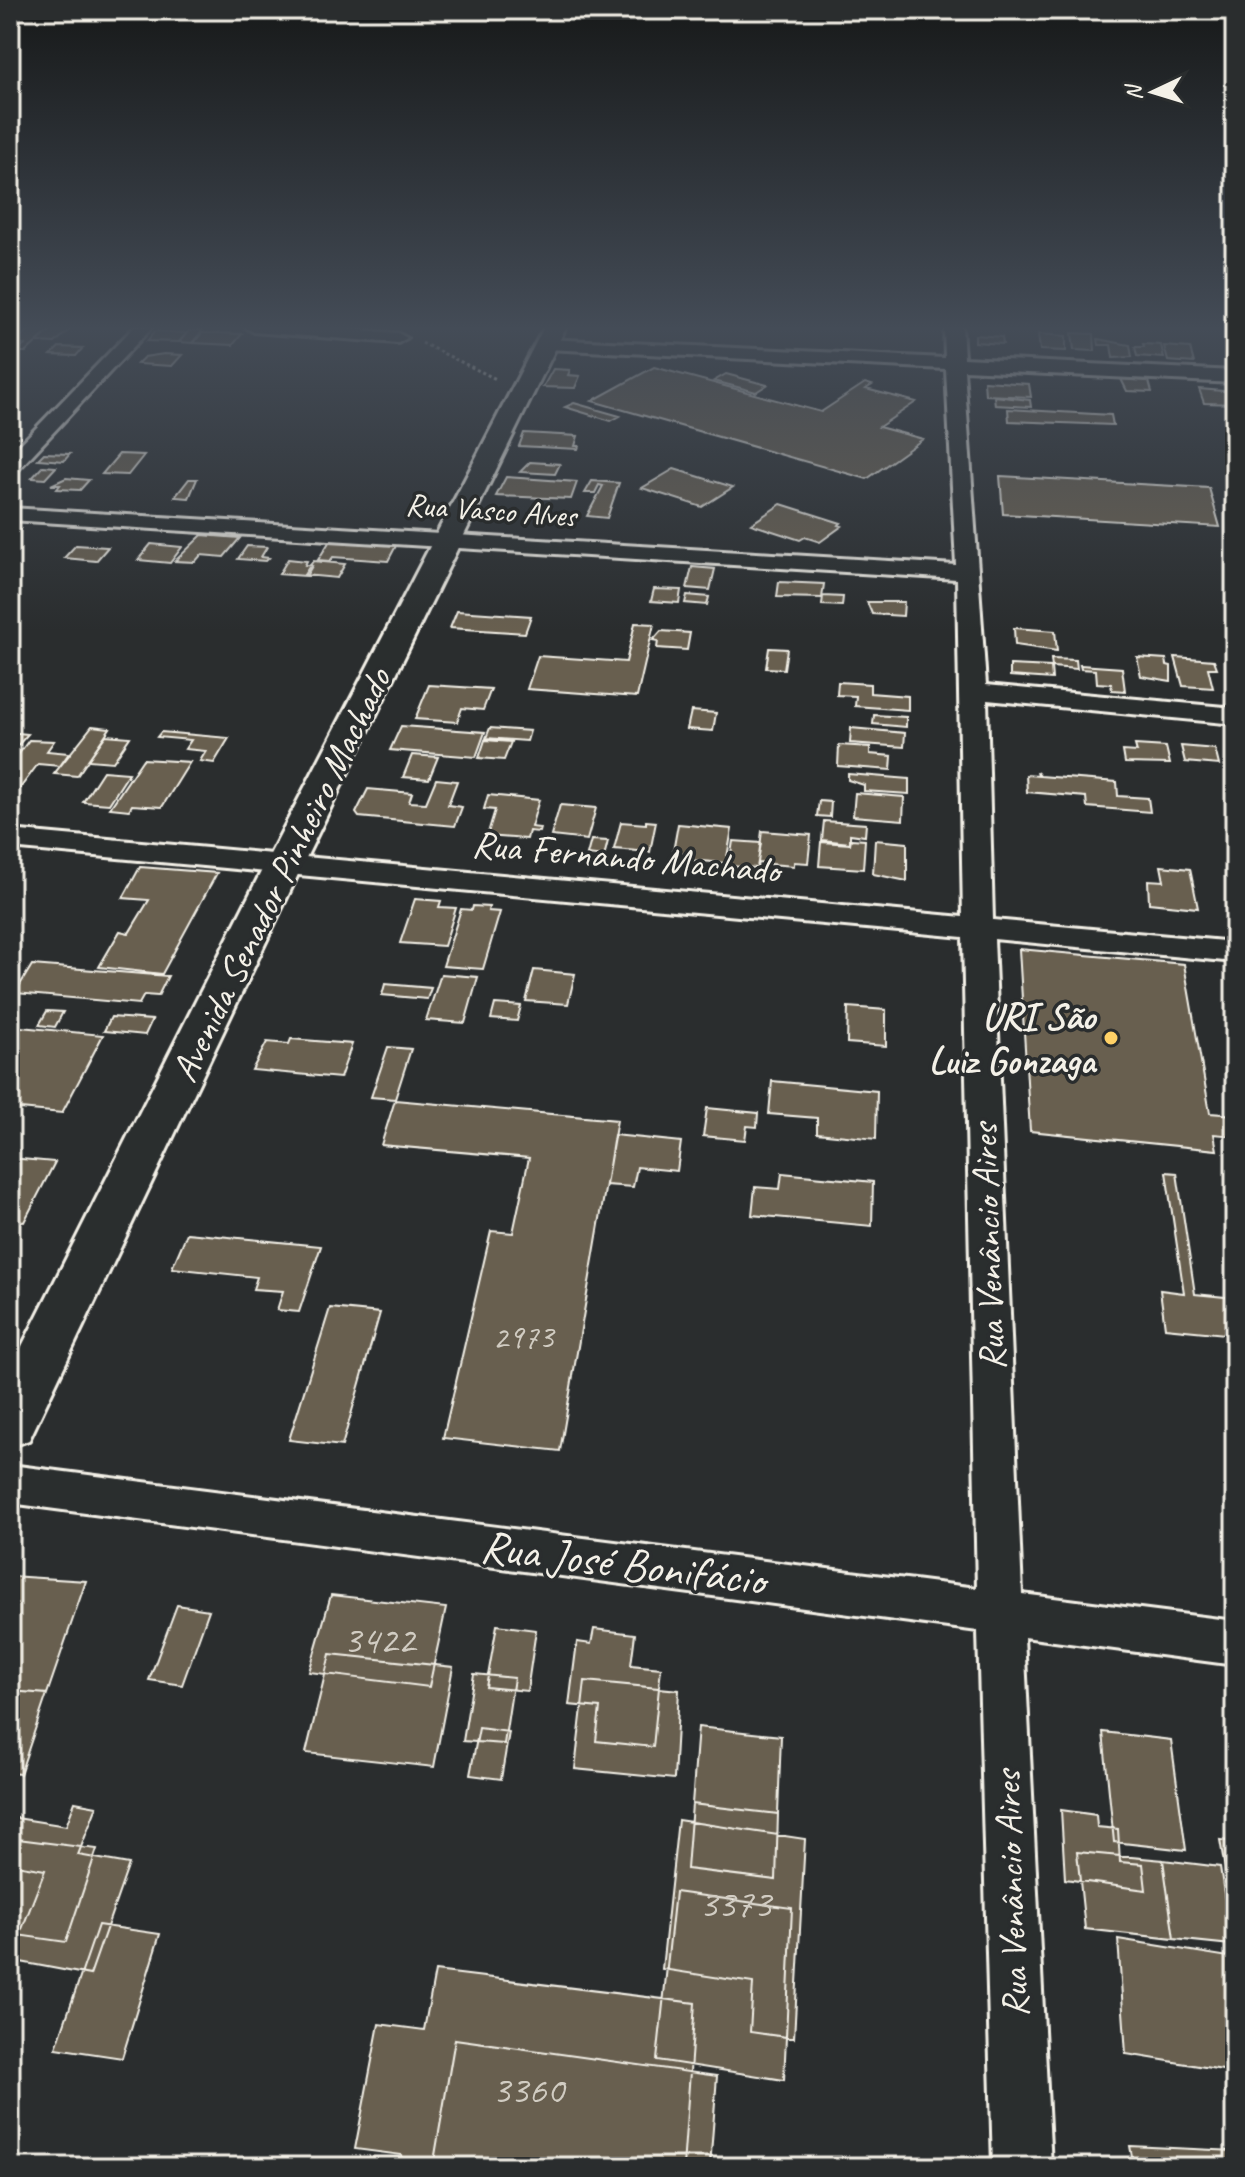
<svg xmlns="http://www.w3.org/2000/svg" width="1245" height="2177" viewBox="0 0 1245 2177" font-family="Caveat,sans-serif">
<rect width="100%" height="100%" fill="#2a2d2e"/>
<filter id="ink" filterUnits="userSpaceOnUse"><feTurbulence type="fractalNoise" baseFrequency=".0125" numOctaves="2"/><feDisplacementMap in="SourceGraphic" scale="16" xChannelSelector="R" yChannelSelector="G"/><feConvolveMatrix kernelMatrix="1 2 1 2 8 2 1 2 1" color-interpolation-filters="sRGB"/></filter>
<g filter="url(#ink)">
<path fill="#675e4f" stroke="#f4f1e8" stroke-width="2" d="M33,327h20l-27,25h-16v-4l10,1 5,-4 -14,-1z
M55,327l16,1 -16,15 -18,-1z
M203,330l-11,13 -13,-1 10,-11z
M155,331l32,2 -8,9 -32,-1z
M202,333h16l24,1 -9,11 -39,-2z
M1072,333l22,1 1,17 -21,-1z
M1038,334l28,2v15l-26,-1z
M975,335l27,2 1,7 -28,-2z
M1098,339l32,6 2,12 -19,1 -2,-13h-12z
M1143,344l18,1 3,13 -27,-2 -2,-9h9z
M1164,346l26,2 4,15 -26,-2z
M59,347l24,1 -7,8 -25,-1z
M164,354l18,1 -10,11 -35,-2 7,-7z
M654,367l167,45 44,-29 7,2 -6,4 50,13 -37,25 44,12 -56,40 -275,-78z
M553,369l17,1 -2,5 12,1 -5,12 -32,-1z
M726,374l41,11 -11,7 -42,-11z
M1121,379l28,2 3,11 -25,-1z
M984,381l45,3 2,13 -46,-2z
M1199,389l36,3v12l-31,-1z
M994,396l36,4 1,7 -36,-2z
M574,403l46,13 -9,5 -46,-14z
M1008,409l103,6 2,10 -104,-4z
M524,433l54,3 -3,10h4l-1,3 -59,-3z
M44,453l26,1 -6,7 -26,-2z
M119,454l25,1 -16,20 -26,-1z
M530,462l30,2 -5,10 -35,-2z
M43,466l13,1 -11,12 -13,-1z
M674,469l59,18 -31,20 -60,-19z
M1000,476l209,12 11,39 -217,-13z
M506,477l71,5 -6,17 -75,-3z
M66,478l23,2 -9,10 -23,-1 3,-4h-9z
M189,479h8l-8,19 -14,-1z
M592,481l27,2 -12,35 -20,-2 16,-30 -4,-1 -4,8h-10z
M781,504l60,19 -2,2 3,1 -22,16 -15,-5 -5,3 -49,-16z
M202,535l12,1 26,2 -16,19 -23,-2 -6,7 -20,-1z
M331,539l66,5 -9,17 -55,-4 -3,4 -12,-1z
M151,544l31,3 -12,16 -32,-3z
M76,545l32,2 -12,14 -32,-3z
M247,546l20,1 -6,10 8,1 -3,3 -28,-2z
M288,559l19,2 -2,4 7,1 -6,10 -27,-2z
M313,561l32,3 -8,14 -33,-3z
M692,567l23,2 -5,21 -23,-2z
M779,582l45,2 -2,14 -45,-1z
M654,589l27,1 -2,13 -28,-2z
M687,595l22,2 -2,8 -22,-2z
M823,596l20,1 -1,9 -20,-1z
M867,602h37l-1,14 -31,-2z
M457,611l74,5 -6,17 -75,-5z
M635,623l19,1 -17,73 -110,-8 11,-33 88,6z
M1014,628l41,3 2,20 -42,-6z
M661,631l29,2 -3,17 -30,-2 1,-7 -5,-1z
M769,648l18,1 -3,20 -18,-1z
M1137,657l29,2 1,6 4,1v15l-30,-5z
M1175,657l39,3 3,8h-9l5,20 -30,-2z
M1051,659l25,1 1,9 -25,-2z
M1010,665l41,2 1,12 -42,-3z
M1080,665l42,3 3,23 -13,-1 -1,-6 -14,-1 -1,-13 -15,-1z
M838,682l32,2v9l38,3v14l-53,-4 1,-10 -19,-1z
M429,685l62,4 -8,21 -21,-2 -5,14 -42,-3z
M691,711l25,2 -3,18 -26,-2z
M874,715l32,2v10l-33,-3z
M92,726l18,2 -33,48 -23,-2z
M401,726l84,6 -9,25 -86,-7z
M490,728l40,3 -3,10 -41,-3z
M851,728l54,5 -1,14 -54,-4z
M161,732l68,6 -15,25 -14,-2 6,-10 -21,-2 6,-9 -34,-3z
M18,733l10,1 -18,20v-11z
M106,735l24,2 -17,25 -25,-2z
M29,740l25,1 -7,10 22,2 -9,13 -22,-2 -23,31h-5v-29z
M485,740l26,2 -7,18 -25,-2z
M839,745l31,2v7l22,2 -1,14 -53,-4z
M1135,745l31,2 4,17 -45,-1 -2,-12 14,1z
M1181,746l34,3 4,16 -34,-3z
M412,755l26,2 -9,22 -26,-2z
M143,759l47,3 -28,45 -30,-2 -3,5 -19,-2z
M103,771l26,2 -20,31 -26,-2z
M1037,772l3,4 77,6 1,14 30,2 2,14 -63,-5 -1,-10 -59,-5 -1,-17 12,1z
M848,774l61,5v15l-45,-3v-6l-16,-5z
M436,779l21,2 -9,24 14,2 -7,19 -96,-9 -3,-4 12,-24 44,4 -3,9 17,1z
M855,793l49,4 -1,23 -50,-4z
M488,795l51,5 -8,27 9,1 -1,4 -10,-1 -2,8 -40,-3 8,-26 -11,-1z
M819,801l12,1 -1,15 -13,-1z
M560,805l36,3 -9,32 -36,-4z
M646,821l10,1 -6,30 -36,-3 7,-27 25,2z
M824,821l42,3 -1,12 -15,-2v9l-28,-3z
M678,824l54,5 -6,34 -38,-3 1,-6 -16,-2z
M762,831l49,4 -3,28 -14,-1v4l-36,-3z
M851,839l14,1 -2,29 -44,-3 2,-24 29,2z
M591,840l17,1 -4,16 -17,-2z
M875,840l32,3v38l-34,-7z
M733,841l28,2 -4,25 -28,-2z
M1161,866l29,3 8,39 -49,-5 -1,-23 16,1z
M140,867l77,6 -55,101 -63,-7 21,-36 9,2 20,-33 -26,-2z
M415,899l26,2 -2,6 17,1 -12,38 -44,-3z
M473,906l16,1 -1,4 12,1 -17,57 -40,-3 18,-57 11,1z
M1019,949l165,15 26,149 25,2v21l-21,-2 3,16 -187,-19z
M32,965l74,6 62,5 -10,20 -14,-1 -5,9 -124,-11z
M534,970l41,4 -7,30 -42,-3z
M441,974l37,3 -13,46 -39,-3z
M385,984l46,4 -4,11 -45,-4z
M495,1004l26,2 -4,15 -26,-2z
M848,1007l38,3v36l-39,-3z
M47,1011l16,1 -8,15 -16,-2z
M111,1017l41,3 -7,15 -41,-4z
M10,1026l93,9 -41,78 -52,-5z
M291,1039l61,5 -12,34 -88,-8 15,-28 22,2z
M388,1047l23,2 -16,50 -24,-2z
M772,1081l105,10 -1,48 -59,-6v-15l-48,-4z
M395,1100l222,20 -57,331 -117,-13 48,-207 22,2 16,-75 -148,-13z
M707,1108l51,5 -1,14 -10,-1 -2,14 -42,-4z
M614,1135l67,7 -4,29 -40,-4 -4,20 -27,-2z
M10,1158l45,4 -31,60 -14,-2z
M1166,1172l11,1 18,121 40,4v37l-70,-7 -5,-38 24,3z
M782,1173l91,9 -1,44 -120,-11 3,-28 25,2z
M187,1233l134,13 -22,66 -22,-2 6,-19 -30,-2 4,-12 -85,-9z
M330,1308l50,5 -38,133 -53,-6z
M10,1576l76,5 -39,113 -37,-3z
M331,1595l115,13 -17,79 -120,-15z
M177,1605l32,5 -27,75 -33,-5z
M497,1625l39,5 -9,61 -41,-4z
M594,1629l41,5 -4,31 30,3 -8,79 -57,-6 4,-33 -31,-3 8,-63 14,2z
M330,1654l123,13 -19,100 -128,-14z
M474,1674l40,4 -10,66 -41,-3z
M585,1681l94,9 -5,89 -99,-10z
M10,1691l37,3 -27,80 -10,-1z
M698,1727l83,9 -3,78 -86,-10z
M479,1728l30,4 -8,47 -31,-4z
M1103,1732l68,8 15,110 -72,-8z
M75,1802l22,4 -19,49 51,9 -39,111 -80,-15 35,-90 -35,-6v-47l56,9z
M692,1804l86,10 -2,66 -89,-11z
M1061,1810l35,5 1,12 21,2 2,33 23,2 3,26 -81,-11z
M678,1820l127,19 -11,199 -44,-6 3,-49 -91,-14z
M10,1838l87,11 -31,93 -56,-8z
M1220,1840l15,2v84z
M1077,1852l86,8 11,79 -89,-10z
M1163,1860l57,7 12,78 -58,-6z
M675,1892l117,16 -8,172 -127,-20z
M98,1925l62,9 -38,124 -66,-10z
M1118,1939l117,19v114l-109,-18z
M435,1971l260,32 -12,164h-283l2,-12 -47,-6 24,-125 45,6z
M455,2039l262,37 -7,91h-277z
M1130,2146l105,5v16h-101z"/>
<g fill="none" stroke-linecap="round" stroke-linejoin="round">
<defs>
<path id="street" d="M134,327h18l-135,144 -7,2v-18z
M245,327h72l81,6 9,5 -9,5 -144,-11z
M944,327h18l2,31 271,13v12l-271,-13 22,315 249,23v16l-248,-24 6,220 242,22v20l-241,-23 28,655 213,27v44l-211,-28 27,530h-58l-15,-536 -968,-128v-38l967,123 -14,-651 -953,-89v-18l953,87 -6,-338 -947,-59v-12l946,57 -10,-196 -399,-20 -9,-5 9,-5 398,19z"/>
<path id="secondary" d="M544,327h22l-264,539 -273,574 -19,7v-77l254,-504z"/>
</defs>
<use href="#street" stroke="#f4f1e8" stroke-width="6"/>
<use href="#secondary" stroke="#f4f1e8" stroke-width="6"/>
<path stroke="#f4f1e8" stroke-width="3" stroke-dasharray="3 3" stroke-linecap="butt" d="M422,343l74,36"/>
<use href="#street" fill="#2a2d2e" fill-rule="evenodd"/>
<use href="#secondary" fill="#2a2d2e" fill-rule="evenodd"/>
</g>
</g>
<linearGradient id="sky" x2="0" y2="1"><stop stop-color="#171919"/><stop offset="0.52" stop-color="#444c57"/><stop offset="1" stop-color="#444c57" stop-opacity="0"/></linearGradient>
<rect width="1245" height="631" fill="url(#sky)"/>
<circle fill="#ffd166" stroke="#2a2d2e" stroke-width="3" cx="1111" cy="1038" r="8"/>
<g text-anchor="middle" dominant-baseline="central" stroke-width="7" stroke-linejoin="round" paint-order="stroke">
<g font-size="32" fill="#f4f1e8" stroke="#2a2d2e">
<text transform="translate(491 510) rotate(4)">Rua Vasco Alves</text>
</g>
<g font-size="34" fill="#d1ccc2">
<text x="523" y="1336">2973</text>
</g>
<g font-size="38" fill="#f4f1e8" stroke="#2a2d2e">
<text transform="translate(626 857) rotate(5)">Rua Fernando Machado</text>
<text transform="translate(281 875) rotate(-64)">Avenida Senador Pinheiro Machado</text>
<text transform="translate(988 1247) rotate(-92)">Rua Venâncio Aires</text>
<text transform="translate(1011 1894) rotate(-92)">Rua Venâncio Aires</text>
</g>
<g font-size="38" font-weight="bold" fill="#f4f1e8" stroke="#2a2d2e" text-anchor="end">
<text x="1095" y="1016">URI São<tspan x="1095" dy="44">Luiz Gonzaga</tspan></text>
</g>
<g font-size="40" fill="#d1ccc2">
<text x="379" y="1640">3422</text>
<text x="735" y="1904">3373</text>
<text x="528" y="2090">3360</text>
</g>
<g font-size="46" fill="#f4f1e8" stroke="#2a2d2e">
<text transform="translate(623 1563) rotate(7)">Rua José Bonifácio</text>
</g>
</g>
<rect width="1245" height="2177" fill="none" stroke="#2a2d2e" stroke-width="40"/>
<rect x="20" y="20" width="1205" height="2137" fill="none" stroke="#f4f1e8" stroke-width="3" filter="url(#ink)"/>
<g transform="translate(1153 92) rotate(266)" stroke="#2a2d2e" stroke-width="6" paint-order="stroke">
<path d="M0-6L14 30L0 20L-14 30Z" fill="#f4f1e8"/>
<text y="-12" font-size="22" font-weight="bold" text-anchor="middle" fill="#f4f1e8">N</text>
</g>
</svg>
